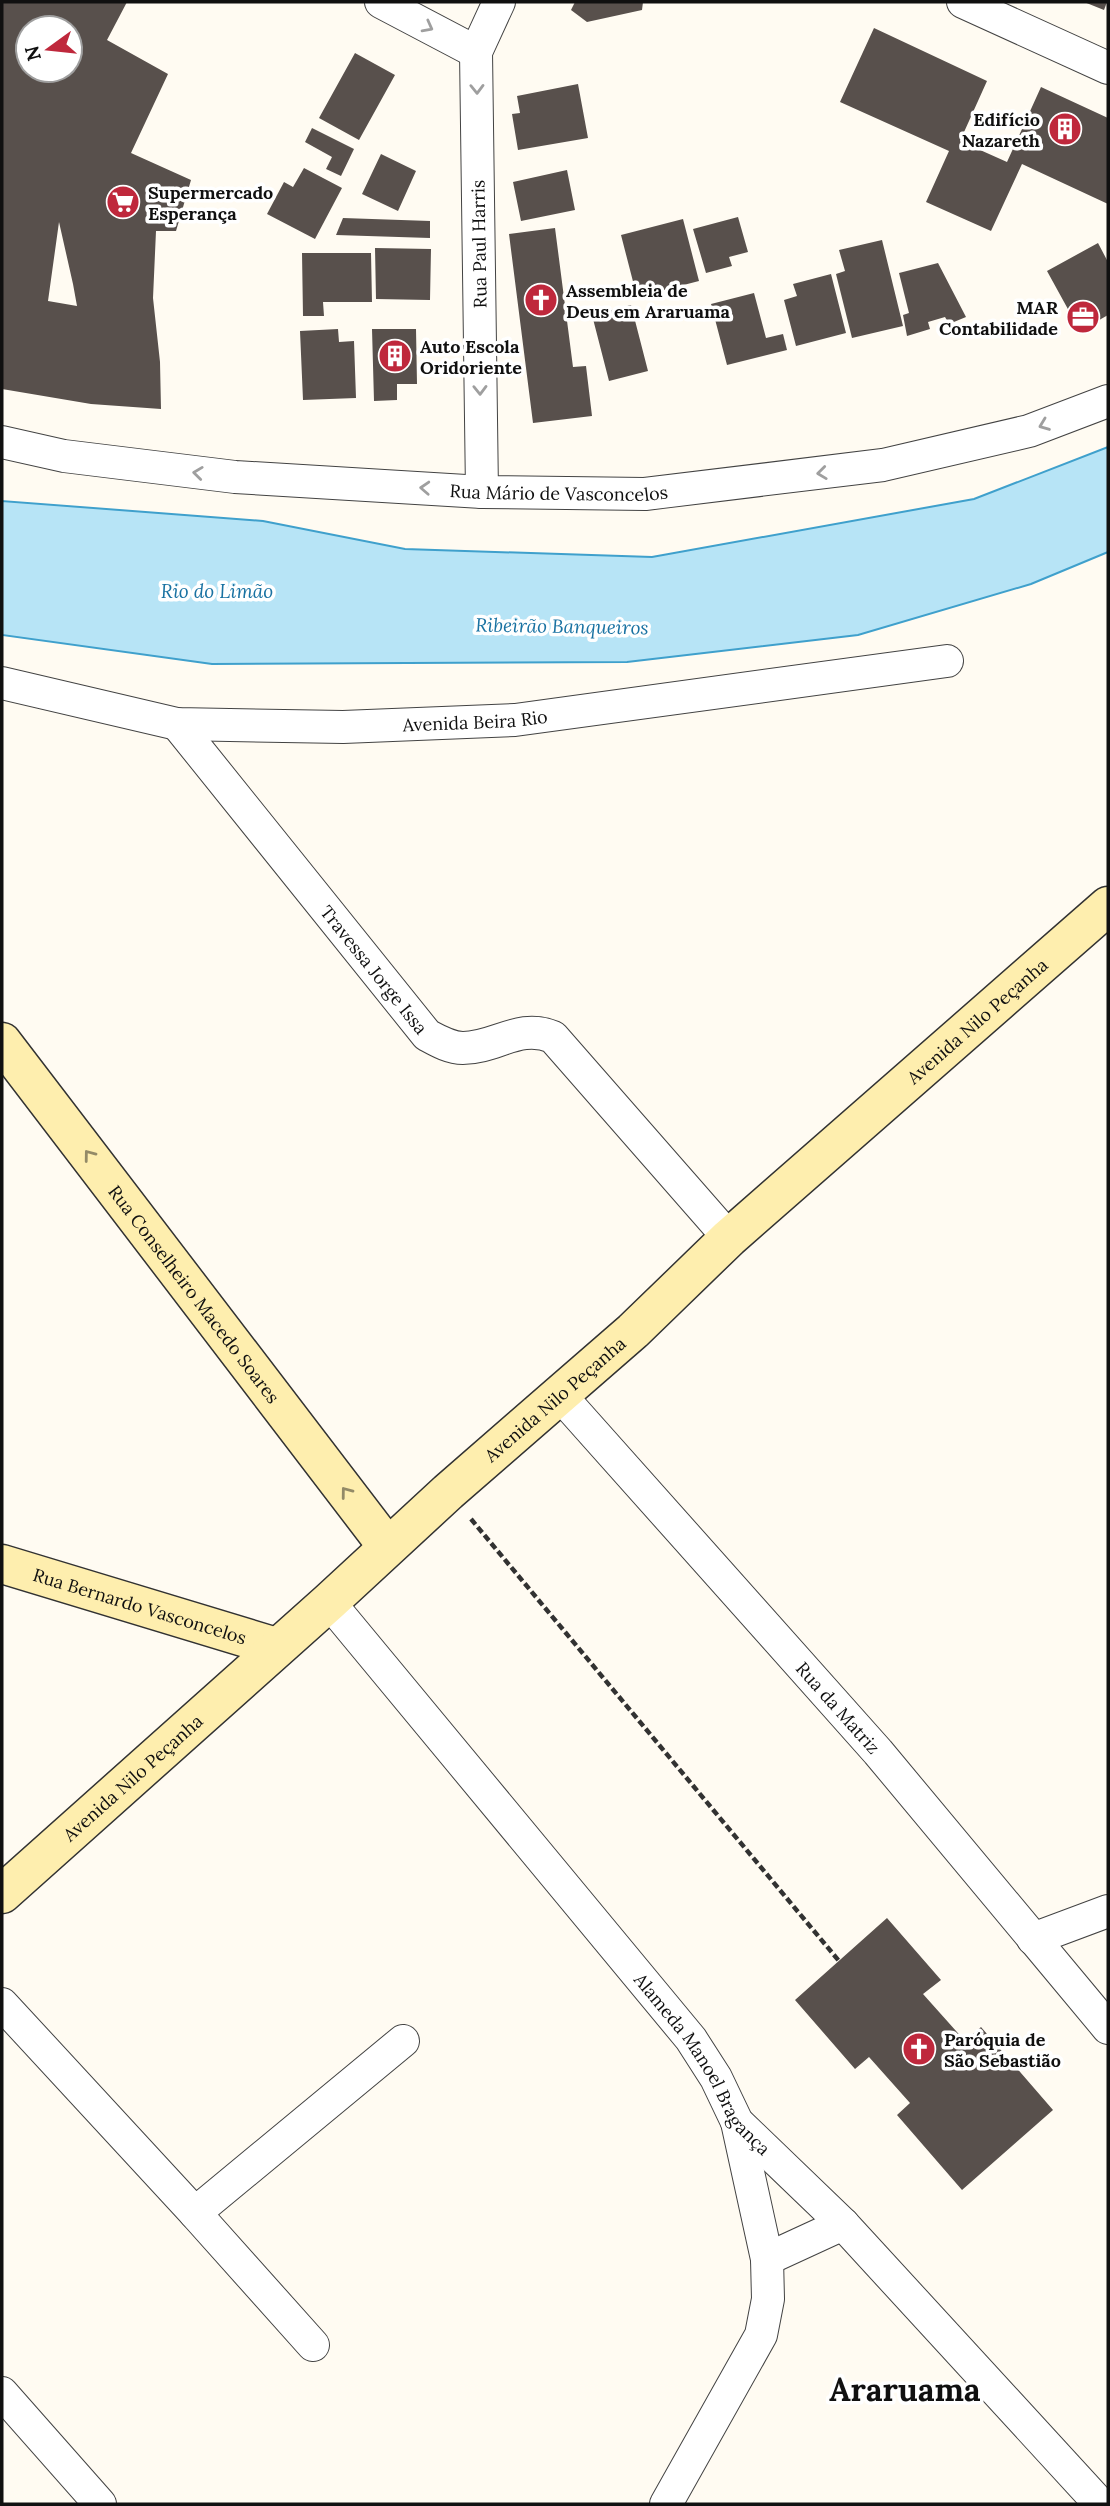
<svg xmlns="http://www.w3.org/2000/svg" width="1110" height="2506" viewBox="0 0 1110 2506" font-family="Lora,serif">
<rect width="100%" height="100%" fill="#fffbf2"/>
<path fill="#b7e4f6" stroke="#3fa0cc" stroke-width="2" d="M1108,447v105l-77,32 -173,51 -231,27 -415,2 -210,-29v-134l261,20 142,28 247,8 322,-58z"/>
<path fill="#58504c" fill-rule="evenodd" d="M2,2h125l-20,38 61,34 -37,79 60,27 -15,51h-20l-3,67 7,64 1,47 -70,-5 -89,-15zM28,28h42v42h-42zM59,222l14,62 4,22 -29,-5z
M575,2h68l-1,8 -55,12 -16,-12z
M1084,2h23l-3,8z
M874,28l113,53 -27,60 47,21 34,-75 67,31v86l-86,-40 -31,67 -65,-29 23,-51 -109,-49z
M355,53l40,22 -36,65 -40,-22z
M578,84l10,54 -70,12 -6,-36 8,-1 -3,-17z
M312,128l42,21 -13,27 -15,-7 6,-12 -27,-15z
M381,154l35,17 -18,40 -36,-17z
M304,168l38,20 -27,51 -48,-25 17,-32 9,5z
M567,170l8,40 -54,11 -8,-39z
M738,217l10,35 -19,5 3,9 -26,7 -13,-44z
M343,218l87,3v17l-94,-3z
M683,219l16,62 -62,16 -16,-62z
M555,228l18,139 13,-1 6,50 -59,7 -24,-189z
M882,240l21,86 -51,12 -16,-64 9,-3 -6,-21z
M1098,243l10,19v53l-28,16 -33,-60z
M375,248l56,1 -1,51 -54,-1z
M302,253h69l1,49h-49l1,14h-21z
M938,263l28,54 -17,7 -4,-7 -17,5 2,7 -23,7 -4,-21 6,-2 -10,-40z
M831,274l15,59 -50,13 -12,-46 13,-4 -4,-12z
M754,293l12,45 17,-4 4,16 -60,15 -16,-61z
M631,305l17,66 -39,10 -17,-66z
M338,329l1,13 15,-1 2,57 -53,2 -3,-69z
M372,329h44l1,55h-20v16l-23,1z
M887,1918l54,62 -18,14 42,47 16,-14 72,83 -91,80 -65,-75 13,-12 -41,-46 -14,12 -60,-69z"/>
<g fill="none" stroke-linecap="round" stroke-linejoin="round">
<defs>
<g id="street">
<path d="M381,2l95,50"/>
<path d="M963,2l145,66"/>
<path id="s1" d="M2,442l62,14 171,21 247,15 163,2 238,-29 146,-34 79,-30"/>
<path d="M482,492l-6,-440 23,-50"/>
<path id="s2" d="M2,683l175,41 166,3 172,-7 432,-59"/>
<path id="s3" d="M177,724l250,311c11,6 23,13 36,13 33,0 56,-25 90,-11l176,201"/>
<path id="s4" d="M559,1394l319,358 230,276"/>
<path id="s5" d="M329,1602l362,437 25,39 21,44 106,102 257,280"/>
<path d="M1033,1939l75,-28"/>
<path d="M2,2004l193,209 208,-172"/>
<path d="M195,2213l118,132"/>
<path d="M767,2259l76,-35"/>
<path d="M2,2393l98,111"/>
<path d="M666,2504l95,-169 7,-36 -1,-40 -30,-137"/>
</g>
<g id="secondary">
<path id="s6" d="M2,1042l385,504"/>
<path id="s7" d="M2,1564l274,83"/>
<path id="s8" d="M2,1894l327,-292 119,-110 185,-161 96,-93 379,-332"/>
</g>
</defs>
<use href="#street" stroke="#434343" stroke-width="34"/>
<use href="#secondary" stroke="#323232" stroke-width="41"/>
<path stroke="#323232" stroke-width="4.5" stroke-dasharray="7 3.5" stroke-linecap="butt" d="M471,1519l368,442"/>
<use href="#street" stroke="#fff" stroke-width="32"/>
<use href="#secondary" stroke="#feeeae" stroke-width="38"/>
</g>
<defs><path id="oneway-chevron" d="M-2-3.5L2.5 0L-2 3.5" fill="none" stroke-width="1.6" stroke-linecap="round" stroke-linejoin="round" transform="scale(1.75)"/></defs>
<g stroke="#9f9f9f">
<use href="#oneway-chevron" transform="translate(428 27) rotate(28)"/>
<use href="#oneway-chevron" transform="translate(477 89) rotate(89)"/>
<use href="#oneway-chevron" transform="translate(480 390) rotate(89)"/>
<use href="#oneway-chevron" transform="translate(1044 425) rotate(159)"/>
<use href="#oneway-chevron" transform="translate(198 473) rotate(-173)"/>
<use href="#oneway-chevron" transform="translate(822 473) rotate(173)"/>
<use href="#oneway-chevron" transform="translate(425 488) rotate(-177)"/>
</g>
<g stroke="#938a67">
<use href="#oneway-chevron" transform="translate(89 1155) rotate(-127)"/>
<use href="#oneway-chevron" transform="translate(346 1492) rotate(-127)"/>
</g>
<defs>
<symbol id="building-disc" viewBox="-11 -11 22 22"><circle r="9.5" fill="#bf283c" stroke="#fff"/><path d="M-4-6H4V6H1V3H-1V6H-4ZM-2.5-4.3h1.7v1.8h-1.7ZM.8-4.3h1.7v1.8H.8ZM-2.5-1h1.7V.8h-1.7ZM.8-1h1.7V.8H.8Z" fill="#fff"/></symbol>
<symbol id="supermarket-disc" viewBox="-11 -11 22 22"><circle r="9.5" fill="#bf283c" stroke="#fff"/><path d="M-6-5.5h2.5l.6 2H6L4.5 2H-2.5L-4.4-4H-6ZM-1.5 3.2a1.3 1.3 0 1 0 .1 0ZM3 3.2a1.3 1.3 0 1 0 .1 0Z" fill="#fff"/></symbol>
<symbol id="church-disc" viewBox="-11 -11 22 22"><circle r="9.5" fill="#bf283c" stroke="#fff"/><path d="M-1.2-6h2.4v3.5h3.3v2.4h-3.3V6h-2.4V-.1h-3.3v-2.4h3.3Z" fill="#fff"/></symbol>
<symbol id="office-disc" viewBox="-11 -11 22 22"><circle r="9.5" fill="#bf283c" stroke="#fff"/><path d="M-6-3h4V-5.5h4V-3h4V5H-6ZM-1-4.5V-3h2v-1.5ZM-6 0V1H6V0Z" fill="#fff"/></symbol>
</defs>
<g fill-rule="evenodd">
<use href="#building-disc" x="1046" y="110" width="38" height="38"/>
<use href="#supermarket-disc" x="104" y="183" width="38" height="38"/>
<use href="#church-disc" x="522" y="281" width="38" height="38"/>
<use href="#office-disc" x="1064" y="298" width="38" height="38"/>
<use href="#building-disc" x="376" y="337" width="38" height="38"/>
<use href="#church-disc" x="900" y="2030" width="38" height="38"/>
</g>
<g text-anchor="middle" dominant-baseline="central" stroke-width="7" stroke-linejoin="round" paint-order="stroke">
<g font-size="18" font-weight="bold" fill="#101010" stroke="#fff" text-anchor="start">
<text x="1040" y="119" text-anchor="end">Edifício<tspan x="1040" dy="21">Nazareth</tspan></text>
<text x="148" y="192">Supermercado<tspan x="148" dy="21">Esperança</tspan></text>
<text x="566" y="290">Assembleia de<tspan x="566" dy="21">Deus em Araruama</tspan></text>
<text x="1058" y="307" text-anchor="end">MAR<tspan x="1058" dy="21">Contabilidade</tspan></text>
<text x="420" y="346">Auto Escola<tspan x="420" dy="21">Oridoriente</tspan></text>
<text x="944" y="2039">Paróquia de<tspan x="944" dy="21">São Sebastião</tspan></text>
</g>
<g font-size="18" fill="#101010" stroke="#fff">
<text transform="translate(479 244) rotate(-91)">Rua Paul Harris</text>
<text stroke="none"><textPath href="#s1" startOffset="560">Rua Mário de Vasconcelos</textPath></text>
<text stroke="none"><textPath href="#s2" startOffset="478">Avenida Beira Rio</textPath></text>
<text stroke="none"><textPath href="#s3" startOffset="315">Travessa Jorge Issa</textPath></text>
<text stroke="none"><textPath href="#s8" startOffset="1309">Avenida Nilo Peçanha</textPath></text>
<text stroke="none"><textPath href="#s6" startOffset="317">Rua Conselheiro Macedo Soares</textPath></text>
<text stroke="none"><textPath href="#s8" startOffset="742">Avenida Nilo Peçanha</textPath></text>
<text stroke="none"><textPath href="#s7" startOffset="144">Rua Bernardo Vasconcelos</textPath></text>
<text stroke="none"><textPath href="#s4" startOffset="420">Rua da Matriz</textPath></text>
<text stroke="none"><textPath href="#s8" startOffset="175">Avenida Nilo Peçanha</textPath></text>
<text stroke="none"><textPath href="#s5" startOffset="595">Alameda Manoel Bragança</textPath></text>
</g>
<g font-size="19" font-style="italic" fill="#1972a2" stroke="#fff">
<text x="217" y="591">Rio do Limão</text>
<text transform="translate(562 626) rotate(1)">Ribeirão Banqueiros</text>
</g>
<g font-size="32" font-weight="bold" fill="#101010" stroke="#fff">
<text x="905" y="2389">Araruama</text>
</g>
</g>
<rect width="1110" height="2506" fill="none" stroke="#101010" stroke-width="7"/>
<g transform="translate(49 49) rotate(255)"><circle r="33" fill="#ffffff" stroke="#9f9f9f" stroke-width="2"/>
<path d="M0-5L12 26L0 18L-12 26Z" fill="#bf283c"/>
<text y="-10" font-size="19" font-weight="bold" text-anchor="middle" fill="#101010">N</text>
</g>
</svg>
